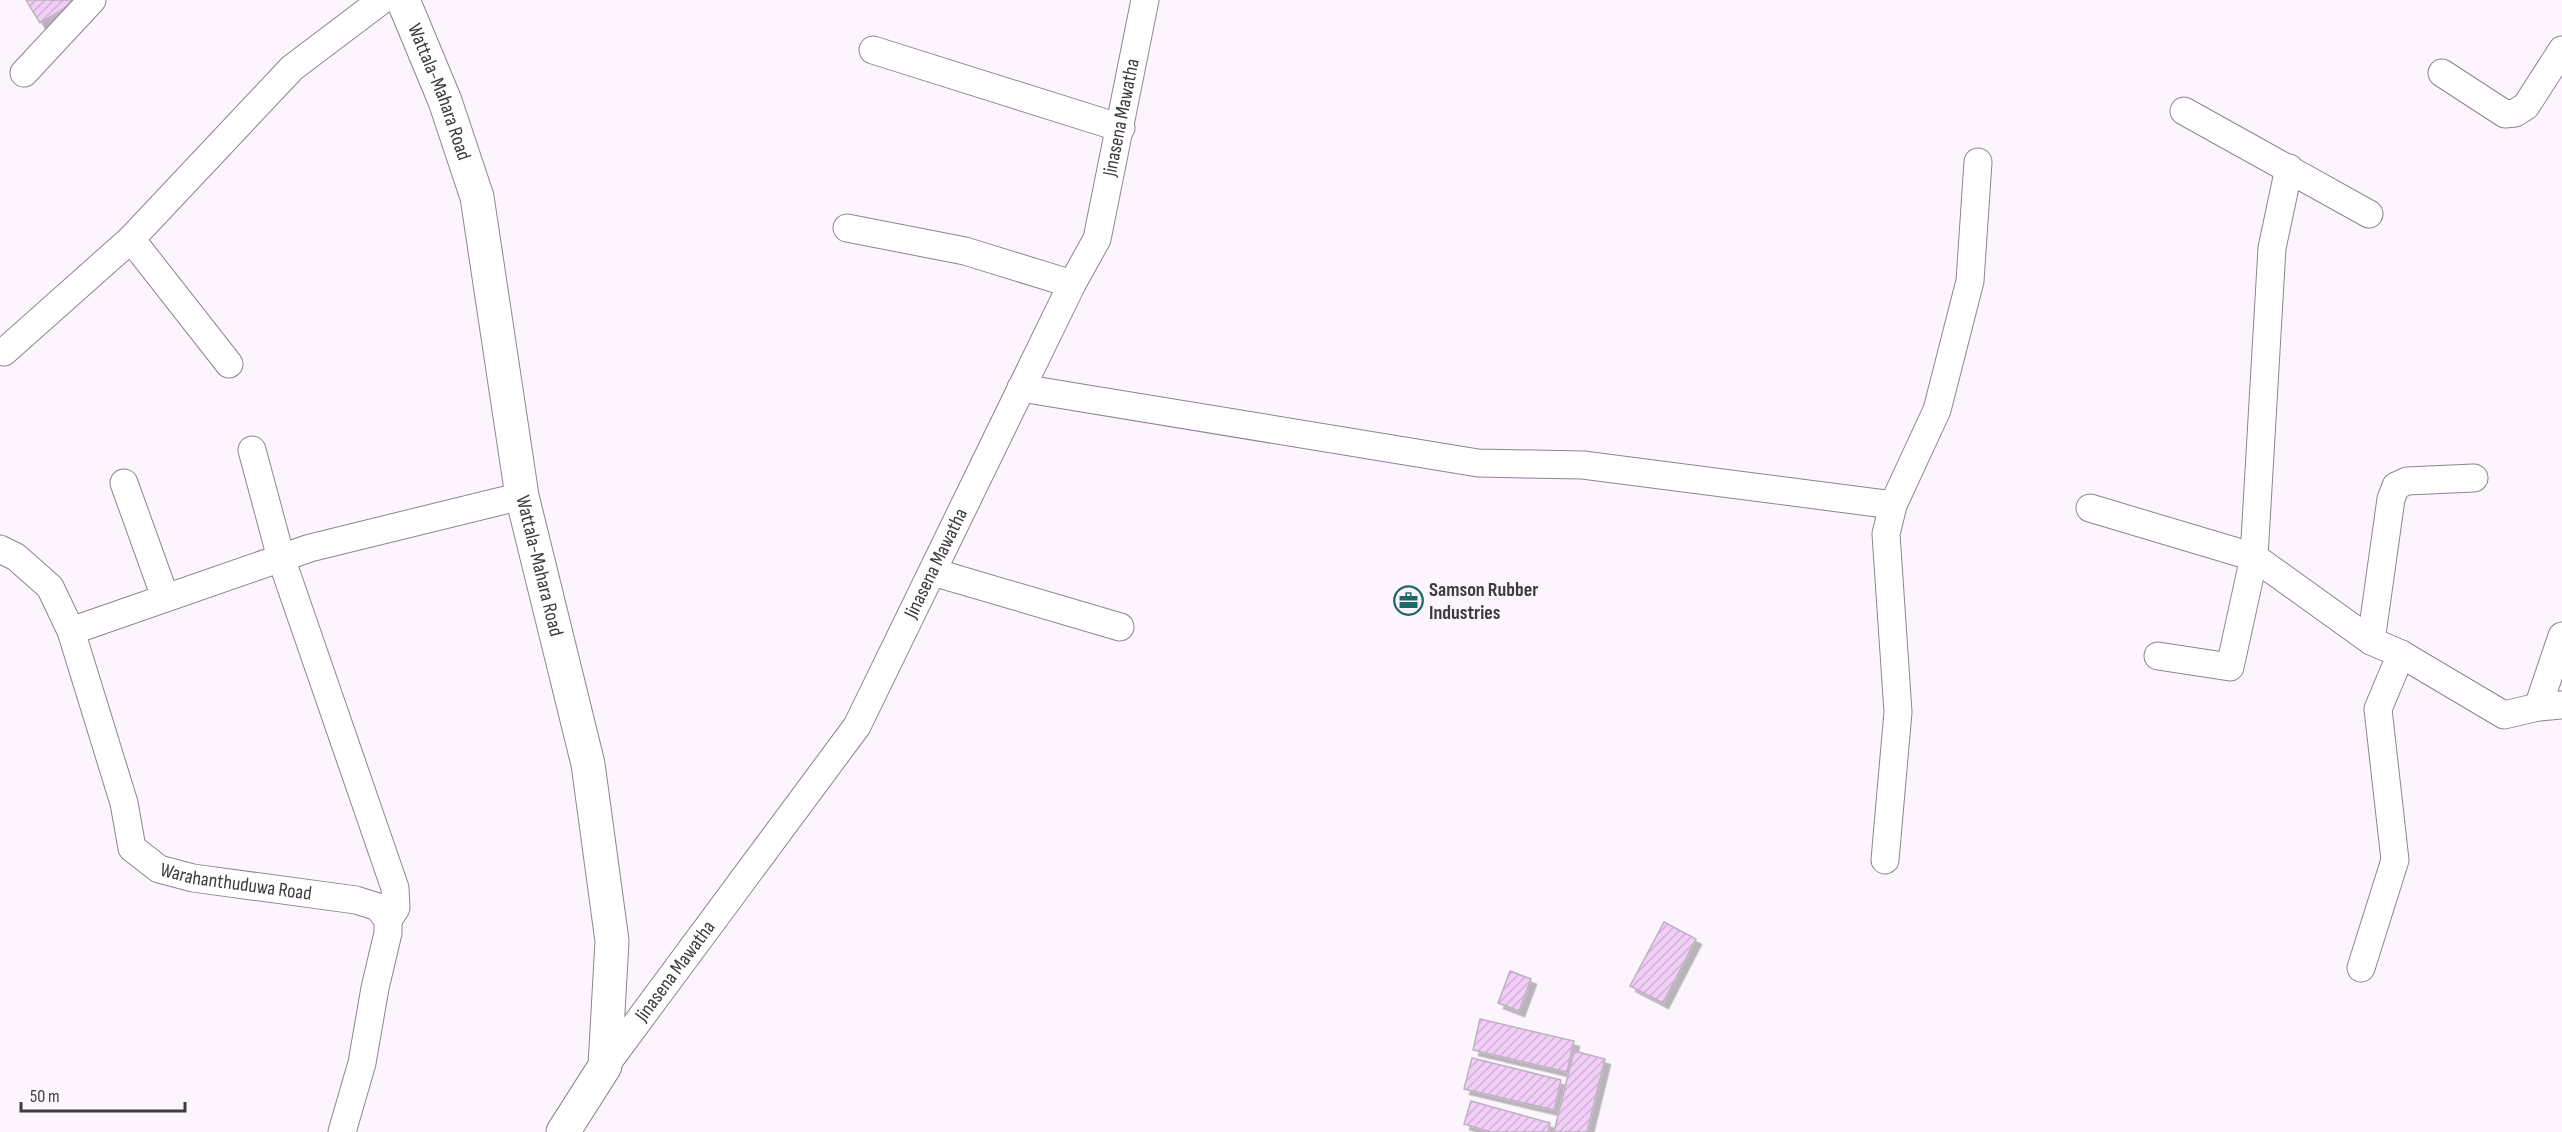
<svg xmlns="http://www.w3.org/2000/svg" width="2562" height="1132" viewBox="0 0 2562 1132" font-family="'Sofia Sans Condensed',sans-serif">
<defs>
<pattern id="building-hatch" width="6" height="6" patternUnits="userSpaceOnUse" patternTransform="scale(1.5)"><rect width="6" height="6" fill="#f1cdf8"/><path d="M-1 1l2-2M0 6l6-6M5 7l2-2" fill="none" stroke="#d0b1d6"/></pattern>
<filter id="shadow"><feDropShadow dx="5.5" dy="5.5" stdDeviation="0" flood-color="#0004"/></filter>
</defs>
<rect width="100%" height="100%" fill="#fdf5fe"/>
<path fill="url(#building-hatch)" stroke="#bbb2bd" stroke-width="1.5" filter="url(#shadow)" d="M26,0h48l1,2 -35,21z
M1664,922l32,17 -33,64 -33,-17z
M1510,971l21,8 -12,32 -21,-8z
M1480,1019l94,22 -7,31 -94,-22z
M1574,1051l31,8 -18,73h-33z
M1472,1058l89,22 -7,30 -90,-21z
M1471,1101l79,22 -2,9h-57l-27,-8z"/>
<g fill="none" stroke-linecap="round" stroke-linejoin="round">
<defs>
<g id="minor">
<path d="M873,50l248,78"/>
<path d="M24,73l68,-73"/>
<path d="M2442,73l63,41 10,-1 11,-7 36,-56"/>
<path d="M2184,111l185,103"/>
<path d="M2289,168l-17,80 -18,309 117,84 30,13 103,61 34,-8 24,-2"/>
<path d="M847,228l118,23 107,33"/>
<path d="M131,239l98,125"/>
<path d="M4,352l127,-113 161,-171 90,-68"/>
<path d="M1021,388l457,75 105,2 310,40"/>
<path d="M252,450l29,108 114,330 1,20 -8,12"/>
<path d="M124,483l41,114"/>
<path d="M2090,508l164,49 -24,110 -72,-11"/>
<path id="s1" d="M0,549l16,8 34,30 21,44 53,172 8,45 27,21 34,9 163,22 22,7 10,13v13l-13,55 -13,75 -20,69"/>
<path d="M933,572l187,55"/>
<path d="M71,631l239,-83 212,-52"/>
<path d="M2371,641l20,-142 5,-13 11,-5 67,-3"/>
<path d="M2538,707l24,-71"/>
<path d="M1885,860l13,-148 -12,-178 7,-29 44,-95 33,-129 8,-119"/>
<path d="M2361,968l34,-108 -17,-151 23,-55"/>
<path id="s2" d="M605,1066l252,-340 215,-442 25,-45 48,-239"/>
</g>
<g id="major">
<path id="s3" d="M403,0l42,101 32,96 45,299 66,268 24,177 -7,125 -42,66"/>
</g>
</defs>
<use href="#minor" stroke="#8d848f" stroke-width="29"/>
<use href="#major" stroke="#8d848f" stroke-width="35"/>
<use href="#minor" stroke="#fff" stroke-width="27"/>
<use href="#major" stroke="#fff" stroke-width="33"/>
</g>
<defs>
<symbol id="office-ring" viewBox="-11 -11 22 22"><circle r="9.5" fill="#fdf5fe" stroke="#1b6867" stroke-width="1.5"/><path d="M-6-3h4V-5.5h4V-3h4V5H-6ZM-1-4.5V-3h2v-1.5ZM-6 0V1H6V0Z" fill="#1b6867"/></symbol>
</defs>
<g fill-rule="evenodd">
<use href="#office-ring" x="1392" y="584" width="33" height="33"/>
</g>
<g text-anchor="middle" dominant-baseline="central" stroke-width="6" stroke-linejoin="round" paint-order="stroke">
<g font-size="20" fill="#3e3b3f" stroke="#fdf5fe">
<text stroke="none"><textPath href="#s3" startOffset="99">Wattala-Mahara Road</textPath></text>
<text stroke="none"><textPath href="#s2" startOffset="1090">Jinasena Mawatha</textPath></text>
<text stroke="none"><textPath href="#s2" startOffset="604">Jinasena Mawatha</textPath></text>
<text stroke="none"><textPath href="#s3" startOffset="585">Wattala-Mahara Road</textPath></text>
<text stroke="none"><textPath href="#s1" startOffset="450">Warahanthuduwa Road</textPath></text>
<text stroke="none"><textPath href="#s2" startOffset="118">Jinasena Mawatha</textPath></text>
</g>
<g font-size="20" font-weight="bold" fill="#3e3b3f" stroke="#fdf5fe" text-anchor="start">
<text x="1429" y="590">Samson Rubber<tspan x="1429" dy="23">Industries</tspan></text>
</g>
</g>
<path d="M21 1102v9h164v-9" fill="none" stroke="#3e3b3f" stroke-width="3"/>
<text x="30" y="1102" font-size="18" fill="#3e3b3f" stroke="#fdf5fe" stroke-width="4.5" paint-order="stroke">50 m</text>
</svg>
